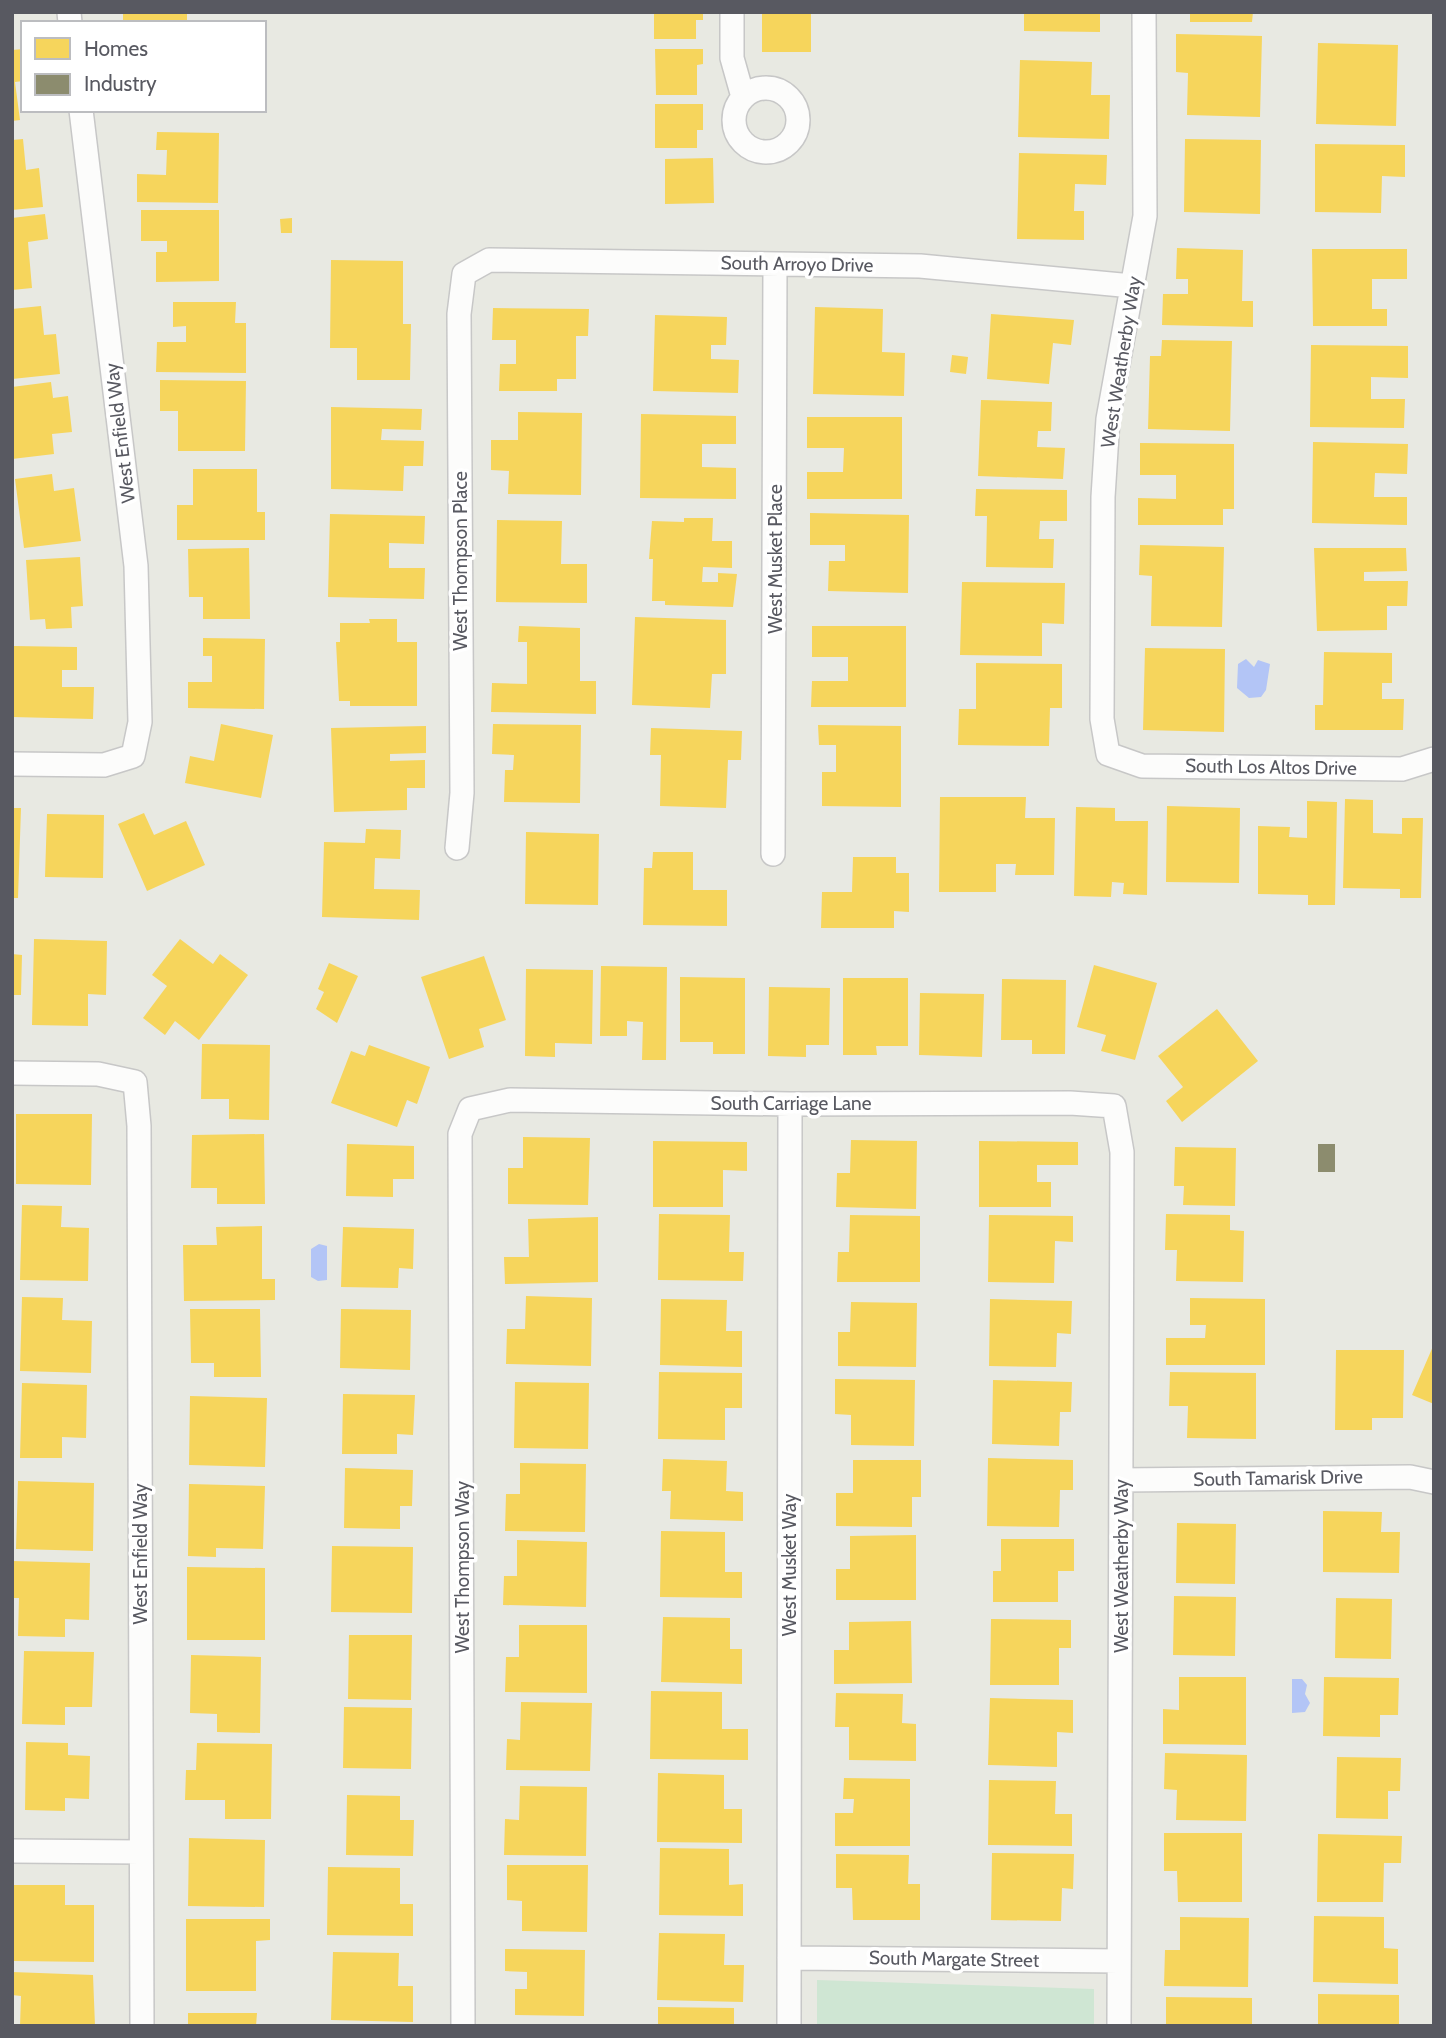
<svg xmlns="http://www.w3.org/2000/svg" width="1446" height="2038" viewBox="0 0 1446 2038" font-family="Cabin,sans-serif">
<rect width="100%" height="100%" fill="#e8e9e2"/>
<path fill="#cfe6d3" d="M817,1980l277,9v37h-277z"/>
<path fill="#b3c5f6" d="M1246,659l8,8 4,-7 12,4 -4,26 -5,7 -12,1 -12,-10 1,-24z
M319,1244l8,2v34l-9,1 -7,-4v-28z
M1292,1679h10l5,6 -2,9 5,9 -5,9 -13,1z"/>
<path fill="#f6d55c" d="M123,12h64v11h-55l-9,-2z
M654,12h49v8h-7v19h-42z
M762,12h49v40h-49z
M1024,12h76v20l-76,-1z
M1190,12h63l-1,10h-62z
M1176,34l86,2 -2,81 -73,-2 1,-42 -12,-1z
M1318,43l80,2 -2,81 -80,-2z
M23,49v32l-8,1 5,38 -8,1v-71z
M655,49h48v15l-6,1v30h-41z
M1020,60l72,2 -1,33h19l-1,44 -91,-2z
M655,104h48v26h-6v18h-42z
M157,132l62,1 -1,70 -81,-1v-28l29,1 1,-25h-11z
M23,139l3,31 13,-2 4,39 -31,3v-70z
M1185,139l76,1 -1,74 -76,-2z
M1315,144l90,1v32l-23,-1 -1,37 -66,-1z
M1019,153l88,2 -1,30 -31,-1 -1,27h10v29l-67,-1z
M713,158l1,45 -49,1v-45z
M141,210h78v71l-63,1v-30h11v-11h-26z
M45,214l3,25 -20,3 4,46 -20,2v-72z
M292,218v15h-11l-1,-14z
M1177,248l66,2 -1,51h11v26l-91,-2 1,-31h25v-15h-12z
M1312,249h95v30h-35v30h15v17h-74z
M331,260l72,1v63h8l-1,56h-53v-32h-27z
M173,302h63l-1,21h11v50l-90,-1 1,-30h29v-16l-13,1z
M41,306l3,29 12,-1 4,40 -48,5v-70z
M815,307l68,2 -1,43 23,1 -1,43 -91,-2z
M493,308l96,1 -1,27h-12v43h-19v12h-58l1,-27h16v-24h-24z
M991,314l83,6 -3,25 -18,-2 -4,41 -62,-5z
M655,315l72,2 -1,28h-15v14l28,1 -1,33 -85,-2z
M1162,340l70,1 -2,90 -82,-2 2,-73h11z
M1311,345l97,1v32l-37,-1v22h34l-1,29 -94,-1z
M952,355l16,2 -2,17 -16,-2z
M160,380l86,1 -1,70h-67v-40h-18z
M51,382l2,16 15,-2 4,36 -20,2 2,20 -42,5v-72z
M981,400l71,2 -1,29h-13l-1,16 28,1 -2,31 -85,-3z
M331,407l91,2 -1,21 -39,-1 -1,11 43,1 -1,25h-19l-1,25 -72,-2z
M518,412l64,1 -1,82 -73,-1 1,-23 -18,-1v-30h27z
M641,414l95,2v28h-34v23l34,1v31l-96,-1z
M807,417h95v82h-95v-27h36l1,-24h-37z
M1313,442l95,2 -1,30 -32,-1 -1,24h33v28l-95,-2z
M1140,443l94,1v65h-11v16h-85v-27l38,1v-24h-36z
M193,469h64v43h8v28h-88v-35h16z
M52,474l2,17 20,-3 7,53 -57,7 -9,-69z
M976,489l91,1v31h-27l-1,18h15l-1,29 -67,-1 1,-51h-12z
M810,513l99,2 -1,78 -80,-2 1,-30h16v-16h-35z
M330,514l95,2 -1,28 -35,-1v25h36l-1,31 -96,-2z
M684,518h29l-1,23h20v27l-29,-1 -1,15h16v-9l19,1 -4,33 -68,-2v-4h-13l1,-42h-4l3,-38 32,1z
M497,520l65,1 -1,43h26v39l-91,-1z
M1140,545l84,2 -2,80 -71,-1 1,-50 -13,-1z
M249,548l1,71h-47v-22h-14l-1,-48z
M1314,548h92l1,23 -43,1v9h44l-1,25h-20v24l-70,1z
M80,557l3,49 -12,1 1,21 -26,1 -1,-10 -15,1 -4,-60z
M962,582l103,1 -1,41 -22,-1v33l-82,-1z
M635,617l91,3v54h-14l-2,34 -78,-3z
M369,619h28v23h20v64h-67v-5h-11l-3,-59h4v-19h30z
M519,626l61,2v53h16v33l-105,-2 1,-29 35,1v-42h-9z
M812,626h94v81h-95l1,-26h36v-24h-36z
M203,638l62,1 -1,70 -76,-1v-26h24v-26h-9z
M13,646l64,1v23h-15v17h32l-1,32 -81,-2z
M1145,648l80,1 -1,83 -81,-2z
M1324,652l68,1v30h-10v16h22l-1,31h-88v-25h8z
M976,663l86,1v44h-12l-1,38 -91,-1 1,-36h17z
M221,724l52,11 -12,63 -76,-15 5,-27 24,5z
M493,724l88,1 -1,78 -76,-1 1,-32h8l1,-15 -22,-1z
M818,725l83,1v81l-79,-1v-34h14v-27h-17z
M426,726v27l-36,1v7l35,-1v28h-18v22l-73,2 -3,-84z
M651,728l91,3 -1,29h-13l-2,48 -66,-2 1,-51h-11z
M940,797h86l-1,21h30l-1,57h-39l1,-11h-20v28h-57z
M1345,799l28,1v33l29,1v-16h21l-2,80h-21v-9l-57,-1z
M1307,801l30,1 -2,103h-27v-10l-50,-1v-68l32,1 -1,10 18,1z
M1167,806l73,2 -1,75 -73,-1z
M1076,807l39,1v13h33l-1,74 -24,-1 1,-11 -12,-1 -1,15 -37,-1z
M12,808h9l-3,90h-6z
M144,813l10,22 32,-14 19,44 -58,26 -29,-67z
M47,814l57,1 -1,63 -58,-1z
M366,829l35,1 -1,29 -25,-1 -1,31 46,1 -1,30 -97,-3 2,-75 41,1z
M526,832l73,2 -1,71 -73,-1z
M653,852h40v38h34v36l-84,-1 1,-57h8z
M853,857h43v16h13v39l-15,-1v17h-73l1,-36h30z
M34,939l73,2 -1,54 -18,-1v32l-56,-1z
M180,939l33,25 7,-10 28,21 -49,65 -24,-19 -10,14 -22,-17 24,-32 -15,-11z
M12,954l10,1 -1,40h-9z
M484,956l22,64 -27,9 5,18 -35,12 -28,-82z
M329,963l29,13 -21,47 -21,-14 8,-17 -6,-3z
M1094,965l63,18 -22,77 -34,-9 5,-16 -29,-8z
M601,966l66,1 -1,93h-24l1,-38 -16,-1v15h-27z
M526,969l67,1 -1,74 -37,-1v14l-30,-1z
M680,977l65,1v76h-32v-12h-33z
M843,978h65v68h-32l1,9h-34z
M1002,979l64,1 -1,74h-33v-14h-31z
M769,987l61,1 -1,57h-23v12l-38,-1z
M920,993l64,1 -2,63 -63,-2z
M1217,1009l41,52 -76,61 -16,-21 17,-14 -25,-31z
M202,1044l68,1 -1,75 -40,-1v-20h-28z
M369,1045l61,22 -13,37 -10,-4 -10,27 -66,-24 20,-52 14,5z
M16,1114h76l-1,71 -75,-1z
M264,1134l1,70h-48v-16h-26l1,-53z
M523,1137l67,1 -2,67 -80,-1v-36h15z
M851,1140l66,1 -1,68 -80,-2 1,-34h13z
M653,1141l94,1v29l-24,-1v37h-70z
M979,1141l99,1v23h-41v17h14v25h-72z
M347,1144l67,2v33h-21v18l-47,-1z
M1175,1147l61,1 -1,58 -52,-1 1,-19h-10z
M22,1205l40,1 -1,21 28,1 -1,53 -68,-1z
M659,1214l71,1 -1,37h15l-1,29 -85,-1z
M1166,1214l64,1v15l14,1 -1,51 -67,-1 1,-31h-12z
M850,1215l70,1v66h-83l1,-30h11z
M989,1215l84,1v26l-18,-1 -1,42 -66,-1z
M598,1217v65l-93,2 -1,-27h25l-1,-38z
M262,1226v53h13v21l-91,1 -1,-56h34l-1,-18z
M343,1227l71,2 -1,40 -14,-1 -1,20 -57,-1z
M526,1296l66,2 -1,68 -85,-2 1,-35h18z
M22,1297l41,1 -1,22 30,1 -1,52 -71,-2z
M1190,1298l75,1v66h-99v-27h39l1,-13h-16z
M661,1299l66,1 -1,31h16v36l-82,-2z
M990,1299l82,2 -1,33 -14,-1 -1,34 -67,-1z
M851,1302l66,1 -1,64 -78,-1v-34h12z
M190,1309h70l1,68h-47v-14h-23z
M341,1309l70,1 -1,60 -70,-2z
M1434,1344v60l-22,-9z
M1336,1350h68l-1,68h-31v12h-37z
M659,1372l83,1v35h-17v32l-67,-1z
M1170,1372l86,1v66l-69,-1 1,-32h-19z
M835,1379l80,1 -1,66 -63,-1v-30l-16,-1z
M993,1380l79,2 -1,30h-11l-1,34 -67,-2z
M515,1382l74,1 -1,66 -74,-1z
M22,1383l65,2 -1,53 -24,-1v21h-42z
M343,1394l72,1 -2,40 -16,-1v20h-55z
M190,1396l77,2 -2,69 -76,-2z
M988,1458l85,2v30h-13l-1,37 -72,-1z
M663,1459l64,2 -1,30 17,1v29l-73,-2 1,-28h-9z
M853,1460h68v37h-9v30l-76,-1v-33h17z
M520,1463l66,1 -1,68 -80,-1 1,-37h14z
M345,1468l68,2 -1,36h-12v23l-56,-1z
M18,1481l76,2 -1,68 -77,-2z
M189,1484l76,2 -2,63 -47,-1v9l-28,-1z
M1323,1511l59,1 -1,20h19l-1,41 -76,-1z
M1177,1523l59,1 -1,60 -59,-1z
M661,1531l64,1v40h17v26l-82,-1z
M916,1535v65h-80v-31h14v-33z
M1001,1539h73v32h-16v31h-65v-31h8z
M517,1540l70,2 -1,65 -83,-2 1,-29h13z
M332,1546l81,1 -1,66 -81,-1z
M12,1561l78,2 -1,57 -24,-1v18l-47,-1 1,-38h-7z
M187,1567l78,1v72h-78z
M1174,1596l62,1 -1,59 -62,-1z
M1336,1598l56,1 -1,60 -56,-1z
M663,1617l67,1v31h12v35l-81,-2z
M991,1619l80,1v28h-12v37h-69z
M911,1621l1,62 -78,1v-34h15v-28z
M519,1625h68v68l-82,-1 1,-35h13z
M349,1635h63l-1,65 -63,-1z
M24,1651l70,1 -2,55h-27v18l-43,-1z
M191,1655l70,2 -1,76 -43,-1v-18l-27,-1z
M1179,1677h67v68l-83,-1v-35l16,1z
M1324,1677l75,1 -1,37h-18v22l-57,-1z
M651,1691l71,1v37h26v31l-98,-1z
M836,1693l67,1 -1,29 14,1v37l-67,-1v-33h-14z
M990,1698l83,2v33l-16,-1v35l-69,-2z
M521,1702l71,1 -2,68 -84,-1 1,-31 13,1z
M344,1707l68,1 -1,61 -68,-1z
M26,1742l42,1v12l22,1 -1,43 -24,-1v13l-40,-1z
M197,1743l75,1 -1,75h-46v-19h-40l1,-30h10z
M1165,1753l82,2 -1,66 -70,-1 1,-30 -13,-1z
M1337,1757l64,1 -1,33h-12v28l-52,-1z
M658,1773l66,2v34h18v34l-85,-1z
M844,1778l66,1v67h-75v-33h18l1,-14h-11z
M989,1780l67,1 -1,33h17v32l-84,-1z
M520,1786l67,1 -1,69 -82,-1 1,-36 14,1z
M347,1795l53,1v24h14l-1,36 -67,-1z
M1164,1833h78v69h-64l-1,-31h-13z
M1318,1834l84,2 -1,27h-17l-1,39h-66z
M189,1838l76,2 -1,67 -76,-1z
M660,1848l69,1v36l14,-1v32l-84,-1z
M992,1853l82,1 -1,35 -11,-1 -1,33 -70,-1z
M836,1854l73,1 -1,29h12v36h-67l-1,-32h-16z
M507,1865h81l-1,67 -65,-1v-30l-15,-1z
M328,1867l72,1v36h13v32l-86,-1z
M14,1885h51v20h29v57l-81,-1z
M1314,1916l70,1v31l14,1v35l-85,-2z
M1180,1917l69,1 -1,69 -84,-1 1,-36h15z
M186,1919h84v21l-14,1v50h-70z
M659,1933l66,1 -1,31h20l-1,37 -86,-2z
M505,1949l80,1 -1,66 -69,-1v-26h12v-17l-22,-1z
M333,1952l66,1 -1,33h15v36l-82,-2z
M12,1972l81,3 2,51h-75l1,-30 -9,-1z
M1318,1994l81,1v31h-81z
M1166,1997l86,1v28h-86z
M658,2007l76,1v18h-76z
M188,2013h69l-1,13h-68z"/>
<path fill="#8c8c6e" d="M1318,1144h17v28h-17z"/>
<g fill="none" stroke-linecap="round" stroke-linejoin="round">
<defs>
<path id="street" d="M69,12l1,11
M732,12v46l11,39
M1144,12l1,204 -37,203 -5,78 -1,222 6,35 34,12 260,3 32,-10
M734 120a32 32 0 1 1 64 0a32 32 0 1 1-64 0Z
M12,764l92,1 29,-9 7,-34 -4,-156 -55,-456
M457,848l5,-55 -3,-479 5,-40 25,-14 431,6 212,20
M773,854l2,-590
M12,1073l86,1 37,8 4,44 3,900
M1121,1480l289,-3 24,5
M12,1851l129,1
M789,1958l330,3
M463,2026l-3,-892 10,-25 40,-9 280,4 280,-1 44,3 8,46 -3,874
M789,2026l1,-922"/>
</defs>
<use href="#street" stroke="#c7c7c7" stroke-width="26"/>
<use href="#street" stroke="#fcfcfb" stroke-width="23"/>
</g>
<g text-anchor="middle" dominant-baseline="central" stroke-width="7" stroke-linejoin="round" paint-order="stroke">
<g font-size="19" fill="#585961" stroke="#fff">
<text transform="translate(797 264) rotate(1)">South Arroyo Drive</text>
<text transform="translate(1121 362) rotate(-81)">West Weatherby Way</text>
<text transform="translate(120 433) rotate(-97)">West Enfield Way</text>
<text transform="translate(775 559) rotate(-90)">West Musket Place</text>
<text transform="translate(460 561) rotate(-90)">West Thompson Place</text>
<text transform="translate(1271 767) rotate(1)">South Los Altos Drive</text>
<text x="791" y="1103">South Carriage Lane</text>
<text transform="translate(1278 1478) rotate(-1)">South Tamarisk Drive</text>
<text transform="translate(140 1554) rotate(-90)">West Enfield Way</text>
<text transform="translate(789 1565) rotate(-90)">West Musket Way</text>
<text transform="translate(1121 1566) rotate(-90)">West Weatherby Way</text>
<text transform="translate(462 1567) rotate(-90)">West Thompson Way</text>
<text transform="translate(954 1959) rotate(1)">South Margate Street</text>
</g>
</g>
<rect width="1446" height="2038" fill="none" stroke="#585961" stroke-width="28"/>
<rect x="21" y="21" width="245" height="91" fill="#ffffff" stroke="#bcbdc0" stroke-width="2"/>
<rect x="35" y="38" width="35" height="21" fill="#f6d55c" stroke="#bcbdc0" stroke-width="2"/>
<text x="84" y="56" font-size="21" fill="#585961">Homes</text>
<rect x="35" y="74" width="35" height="21" fill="#8c8c6e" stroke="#bcbdc0" stroke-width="2"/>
<text x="84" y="91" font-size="21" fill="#585961">Industry</text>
</svg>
